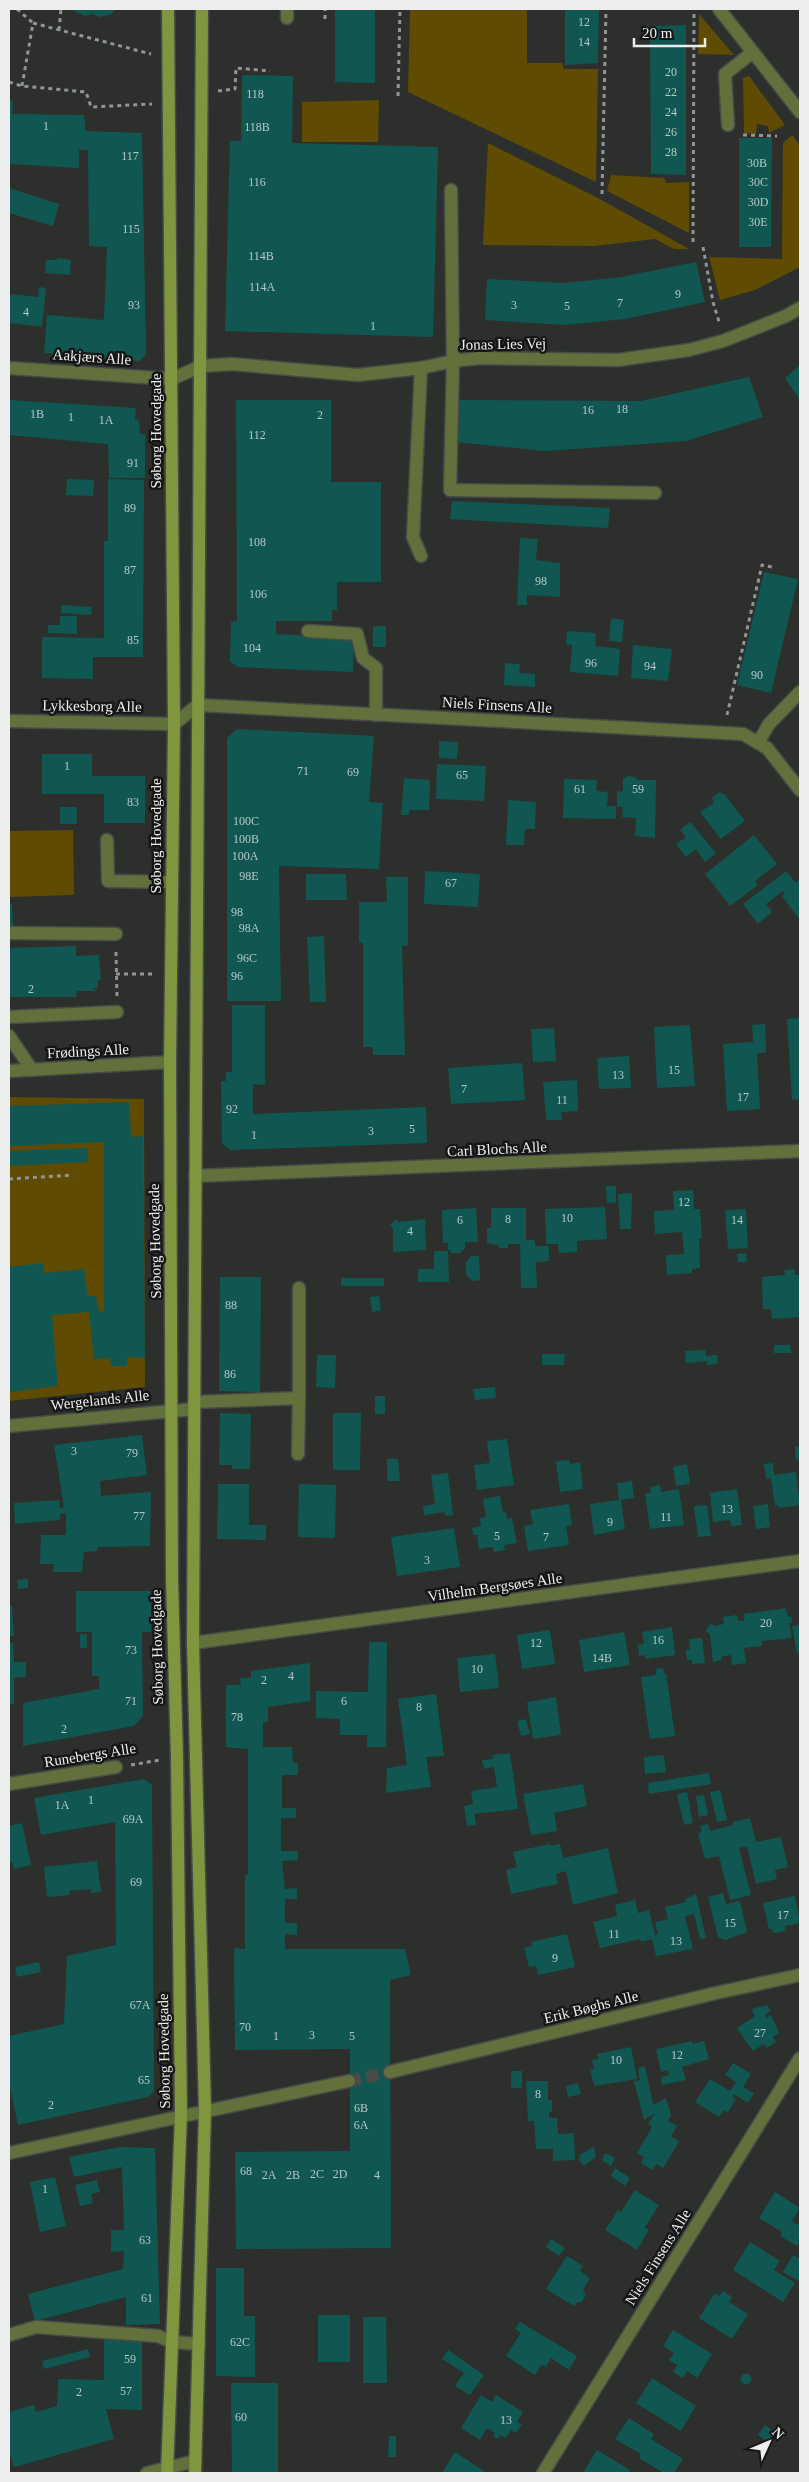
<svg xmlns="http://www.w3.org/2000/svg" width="809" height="2482" viewBox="0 0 809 2482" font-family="Georgia,serif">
<rect width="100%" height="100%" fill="#2c2f2c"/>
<path fill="#604b03" d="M410,9h117v54h35l2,6h34l-2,113 -188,-90z
M699,14l35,41 -36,-1z
M749,76l36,49 -16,8 -1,-7 -11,-2 -1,10 -12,-1 -1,-55z
M379,100l-1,42h-76v-40z
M792,135l8,10v122l-45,23 -35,10 -11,-43 73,2 1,-116z
M488,143l112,56 89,50h-15l-19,-10 -61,7 -111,-1z
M611,175l53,3 2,5 23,-1v51l-82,-42z
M73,830l1,65 -65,2v-66z
M9,1097l135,2 1,288 -136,14z"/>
<path fill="#115751" d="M70,9h46l-5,5 -11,3 -8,-3 -7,2z
M335,9h40v74l-40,-1z
M565,9h34l-1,54 -33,2z
M686,25v150l-35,-1 -1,-148z
M242,75l51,1 -1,67 146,4 -5,190 -208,-6 5,-190h11z
M9,100l4,1 -1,13 72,1 2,16 56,2 4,221 -6,7 -96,-8 3,-38 57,5 3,-73 -18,-1 -1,-96h-9v18l-70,-4z
M739,138h33l-1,109h-32z
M9,188l50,16 -6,22 -44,-13z
M57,258l14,2 -1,15 -25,-2 1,-13h11z
M696,262l9,40 -80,17 -60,6 -80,-5 2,-41 78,4 56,-6z
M39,287l7,1 -4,39 -33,-4v-24l2,-5 27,3z
M800,365v35l-15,-22z
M749,377l14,40 -77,24 -141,10 -89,-9 2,-42 183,1z
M9,400l127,8 -1,11 4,1 1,14h5v44h-36l-1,-34 -99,-9z
M236,400h95v82h50v100h-44v28h-5v11h-56v13l78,4 -1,34 -115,-5 -8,-5 1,-40 6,-1z
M67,479l27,1 -1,16 -27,-1z
M108,479l36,1 -1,177h-50v22l-51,-1v-41l62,1v-97h4z
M452,501l158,7 -2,20 -158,-9z
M520,538l18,1 -2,21 24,3v34l-33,-2v10h-10z
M764,572l34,7 -27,114 -34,-8z
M61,605l31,2 -1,8 -30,-2z
M60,616h17v18l-29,-1v-8h12z
M611,618l13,2 -2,22 -13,-1z
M373,626h13v21h-13z
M567,631l29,2 -1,13 25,3 -2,27 -48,-4 2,-27 -6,-1z
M633,645l39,4 -4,32 -37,-3z
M505,663l15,1 -1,9 16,1v13l-31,-2z
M237,729l137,7 -5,66 14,1 -4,66 -100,-3 2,135h-54v-263z
M439,741l19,1 -1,17 -18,-1z
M42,754h50v22h53v47h-41v-29h-62z
M437,764l49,2 -2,35 -48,-2z
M628,776l7,1 2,3h19l-1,58 -20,-2 1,-18 -14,-1 1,-10h-6v-16l6,1v-13z
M404,778l26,2 -1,30h-20v5h-8z
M564,779l33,1 -1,11 12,1 -1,14h9v13l-53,-1z
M719,792l5,2 21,27 -24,18 -21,-27 14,-9 -2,-5z
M508,800l28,2 -1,27h-10l-1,16h-18z
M60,807h17v17h-17z
M690,822l26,31 -11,9 -9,-13 -10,8 -10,-13 10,-7 -6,-7z
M754,835l23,29 -22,17 3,4 -28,21 -25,-32z
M425,871l55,3 -2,33 -54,-3z
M786,871l10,12 4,-4v41l-18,-24 3,-2 -2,-3 -17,13 6,8 -14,12 -15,-20z
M306,874h40l1,26h-41z
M386,877h22v68l-6,1 3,109h-32v-8h-10v-104l-4,-1v-40h28z
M9,904h3l1,22h-4z
M324,936l2,66h-16l-3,-65z
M76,946v10l23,-1 2,25h-3v8h-4l2,3h-19l-1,6h-67v-49z
M232,1005h33v80l-12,-1v30l173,-7 1,36 -197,7 -8,-7 -1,-62h5v-9h6z
M800,1018v81l-8,1 -5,-81z
M765,1024l1,29h-9l3,56 -33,2 -4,-67 30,-2 -1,-17z
M690,1025l5,61 -38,2 -3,-61z
M554,1028l2,33 -23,1 -2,-33z
M629,1056l2,32 -32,1 -2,-31z
M522,1063l3,37 -74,4 -3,-36z
M577,1080l1,31 -17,1 1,8h-16l-3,-38z
M129,1102l2,35 12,-1 2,222 -18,-1v9h-16l-1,-8 -16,1 -5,-47 -37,3 6,71 -49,6v-125l34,-4 1,10 40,-4 4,27h8l3,16 5,-1v-169l-95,4v-40z
M87,1148l1,14 -79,4v-15z
M606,1186h10v16l-9,1z
M693,1190l1,19h6l2,29 -3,1 1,29 -8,1v4l-25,2 -1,-20 18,-1 -2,-22 -27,2 -1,-23 20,-1 -1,-19z
M632,1193l-1,36h-11l-2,-35z
M605,1207l2,32 -30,2v11l-18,1 -1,-9h-12l-1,-35z
M476,1208l2,34h-13v6l-5,5h-8l-4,-4v-6h-5l-1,-33z
M491,1208h35v32h9v6h14v15l-13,1 1,26h-16l-1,-44h-12v4h-9v-3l-12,-2v-15h4z
M746,1209l2,39 -20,1 -3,-39z
M396,1219l2,3 27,-3 1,31 -33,2v-24l-3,-3z
M434,1251h14l1,31h-31v-13h16z
M746,1253l1,9h-9l-1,-8z
M471,1256h8l1,24 -7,1 -7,-6v-13z
M795,1269v6h5v42l-28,2 -1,-10h-8l-1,-32 23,-2 -1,-5z
M220,1277h41l-1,115 -41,-1z
M341,1278h43v8h-43z
M379,1296l2,14 -9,2 -2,-15z
M774,1345h16l1,8h-17z
M705,1350l1,6 11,-1v9l-10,1v-4l-21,2 -1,-12z
M542,1354h23l-1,11h-22z
M317,1355h19l-1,33 -19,-1z
M495,1387l1,11 -21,2 -2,-11z
M375,1396h10v18h-10z
M220,1413l31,1 -1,55h-18v-4h-13z
M333,1413h28l-1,57h-27z
M142,1435l5,40 -47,6 1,15 50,-4 -1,54 -52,1 -1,4 -13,1 -2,20h-29l1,-8h-14l1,-29h25v-22l-6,1v6l-45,4 -1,-21 45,-3 1,8 4,-1 -10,-62z
M507,1439l7,46 -37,5 -3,-25 16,-2 -3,-22z
M800,1446v13l-4,1 -1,-13z
M387,1459h11l2,22h-13z
M569,1460l1,4 10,-2 3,27 -23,3 -4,-31z
M773,1463l1,12 22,-3 4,33 -21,3 -1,-3 -3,1 -4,-28 -5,1 -2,-15z
M687,1464l3,20 -14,2 -3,-19z
M448,1473l5,42 -8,1v-4l-21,3 -1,-9 12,-2 -4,-29z
M632,1481l2,17 -13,2 4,29 -31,6 -4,-31 29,-4 -2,-17z
M218,1484h31v41h17v15l-49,-1z
M299,1484l37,1 -1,53 -37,-1z
M660,1485l1,7 18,-3 5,36 -34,4 -5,-36h6l-1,-6z
M737,1489l5,36 -11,1 -1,-6 -17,2 -3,-29z
M500,1496l3,17 3,-1 1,7 5,-1 5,25 -13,2 1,5 -11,2 -1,-5 -14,2 -2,-14h-4l-1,-7 9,-2 -1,-8 6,-1 -3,-18z
M569,1504l3,21 -6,1 3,19 -41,6 -4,-25 9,-2 -3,-14z
M768,1504l2,23 -14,2 -3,-23z
M707,1505l4,31 -13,1 -4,-31z
M454,1528l6,39 -63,9 -6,-39z
M28,1579v9l-10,1 -1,-9z
M76,1591h75v41h-9l1,84 -9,10 -111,20v-43l76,-14v-13h-7v-44h-16z
M9,1606h3l2,30h-5z
M786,1608l2,9 3,-1 1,7h-3l3,15 -30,3v5l-18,2 2,15 -14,2 -1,-10 -10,2 1,3 -9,2 -3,-28 -5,-3 6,-8 3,3 10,-2 -1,-7 14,-2 1,6h6v-7z
M800,1625v28h-3l-5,-27z
M672,1627l3,28 -30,4v-4l-6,1 -1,-11 6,-1 -2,-12z
M550,1630l5,34 -33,5 -5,-34z
M624,1632l6,33 -46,7 -5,-32z
M80,1634h7v14h-7z
M702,1638l3,25 -13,1v-4h-5l-1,-10 4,-1 -1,-10z
M369,1642h18l-1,105h-19v-12h-27v-16l-24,-1v-27l52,1z
M9,1643h4l1,19h12v15l-12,1v26h-5z
M495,1654l4,34 -39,4 -3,-34z
M310,1663v38l-42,6v15h-5v25h29l1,16h5v12h-16v33h14v10h-15v33h17v9l-16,1 3,28 12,-1v11h-12v24h12v12l-12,-1v15h120l6,26 -21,5 1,268 -155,1 -1,-97 115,-1v-102l-115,1 -1,-102 11,1v-74h3v-126l-22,-2v-62h15l-1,-7h11v-7z
M663,1668l1,6 2,-1 9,63 -25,3 -9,-62 15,-2v-6z
M436,1694l8,62 -18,1 5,30 -45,6 1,-25 20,-3 -9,-66z
M556,1697l5,38 -28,4 -6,-37z
M526,1719l4,15 -9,2 -4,-15z
M510,1753l8,56 -44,5 2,11 -9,1 -3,-20 9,-2 -2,-13 26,-4 -3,-20 -10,2 -2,-9 11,-1 -1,-4z
M664,1755l2,17 -21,2 -1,-17z
M709,1773l2,11 -62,10 -1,-11z
M144,1779l8,6 2,306 -6,6 -130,28 -9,-43v-46l55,-12 3,-68 49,-11 -1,-123 -74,13 -7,-37z
M583,1784l4,22 -33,7 3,18 -26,4 -8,-41z
M720,1790l7,30 -10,2 -7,-30z
M687,1792l6,31 -9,2 -7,-31z
M704,1795l4,20 -9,2 -3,-21z
M750,1818l6,24 25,-5 7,30 -13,3 2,9 -21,5 -9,-38 -8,2 12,47 -21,5 -11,-44 -14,3 -7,-26 4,-1 -2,-6 8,-2 2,7 23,-6v-3z
M22,1823l9,42 -17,4 -2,-7 -3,1v-37z
M550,1844v2l10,-2 3,14 45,-10 10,45 -45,12 -7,-34 -10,3 2,10 -47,10 -5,-24 11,-3 -4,-15z
M97,1861l4,31 -10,1v-4l-22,2 1,4 -23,2 -3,-30z
M723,1893l3,11 14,-3 7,31 -22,8 -7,-3 -10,-40z
M696,1894l10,44 -6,1 -6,-25 -9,2 8,33 -37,7 -4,-17 -11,3 -1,-3 -40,9 -7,-26 24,-6 -2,-11 20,-5 3,13 11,-3 6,25 3,-1 -3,-12 13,-3 -3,-12 21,-5 -1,-3z
M795,1896l5,27 -15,3 1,5 -13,2 -1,-4h-3l-6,-26z
M567,1934l8,33 -37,8 -2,-9 -7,1 -5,-19 8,-2 -1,-4z
M39,1962l2,10 -24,5 -2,-10z
M767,2005l4,6 -6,4 2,3 4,-3 8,18 -6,4 3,5 -10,6 -2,-4 -11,7 -16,-23 18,-12 -4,-7z
M692,2041l1,3 11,-3 5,18 -27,8 4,13 -24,5 -1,-8 8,-2 -1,-5 -7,2 -5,-23z
M631,2047l6,32 -43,7 -4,-17h4l-2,-9 6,-1 -1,-5z
M733,2063l18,11 -8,13 11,6 -6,10 -14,-9 -2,3 4,2 -8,13 -4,-2 -5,7 -24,-15 15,-23 20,12 6,-9 -11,-7z
M645,2066l8,39 13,-7 5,17 -3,6 9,5 -6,10 8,6 -16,26 -7,-4 -4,6 -11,-7 3,-6 -7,-4 15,-26 -4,-3 7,-11 -11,7 -10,-39 6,-1 -2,-12z
M511,2071h11v17h-11z
M526,2081h22v19h4v12h-3v6h8l1,16 16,-1 1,27 -22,1v-12h-17l-2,-28h-6z
M578,2083l3,11 -13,3 -2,-11z
M120,2147l35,1 5,176 -34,1v-28l-91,24 -7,-27 95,-25 1,-18 -13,1v-22h13l-2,-63 -48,10 -5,-20z
M594,2147l2,10 -12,9 -6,-7 3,-2 -2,-2z
M605,2153l10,5 -4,8 -9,-6z
M615,2168l15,10 -5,8 -14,-10z
M55,2177l11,49 -26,6 -10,-50z
M97,2180l3,12 -9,2 2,9 -13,3 -5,-21z
M635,2190l24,15 -14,22 4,3 -12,20 -32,-20 13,-20 3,2z
M775,2192l25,16 -8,13 8,5v15l-3,5 -17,-10 2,-4 -23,-14z
M551,2239l14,9 -6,8 -13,-9z
M750,2242l30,19 -6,9 21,13 -12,19 -50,-32z
M793,2255l7,4v23l-17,-10z
M567,2256l16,10 -3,5 10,7 -7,12 3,5 -5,8 -4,-1 -3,4 -28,-17z
M216,2268h28v48h11v61l-39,-1z
M723,2291l9,6 -3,5 19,12 -16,25 -33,-21 16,-25 4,3z
M318,2315h32v47h-32z
M363,2317h23l1,66h-24z
M520,2322l57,34 -8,14 -18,-12 -5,9 -4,-3 -7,11 -29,-19 15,-23 -6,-4z
M673,2330l39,24 -15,24 -10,-7 -4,7 -10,-6 4,-7 -8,-5 5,-7 -11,-7z
M104,2339l38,1v70l-36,-1 8,30 -100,28 -5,-17v-38l25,-7 2,7 21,-6 1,-27 46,1z
M88,2349l2,8 -46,12 -2,-8z
M448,2350l36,25 -14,20 -15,-9 9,-13 -22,-14z
M740.5 2379a5.5 5.5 0 1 1 11 0a5.5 5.5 0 1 1-11 0Z
M652,2378l44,28 -15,25 -45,-28z
M231,2383h47v90h-46z
M481,2395l11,7 4,-7 27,17 -6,10 5,2 -6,9 -5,-3 -5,8 -6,-3 -2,4 -5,-3 2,-3 -8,-5 -7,12 -19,-12z
M629,2418l25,16 -3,5 32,20 -9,14h-10l-25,-15 2,-4 -26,-15z
M765,2425l11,8 -7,10 -11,-8z
M389,2436h7v21h-8z
M597,2450l33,20 -2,3h-45z
M455,2452l32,21h-45z"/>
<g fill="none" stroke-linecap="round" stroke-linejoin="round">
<path stroke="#494c49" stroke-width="12" stroke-dasharray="12 6" stroke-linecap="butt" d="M349,2081l41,-9"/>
<defs>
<path id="lane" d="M287,18v-9
M728,125l-3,-51 28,-22
M451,190l2,171 -3,129 205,3
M421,556l-8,-19 8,-169
M308,631l49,3 6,24 13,10v47
M758,743l11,-19 31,-32
M107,840l1,41 64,1
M9,933l107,1
M9,1017l108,-5
M9,1036l23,34
M194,1402l105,-4v-110
M298,1454l1,-56
M9,2335l27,-8 122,9 14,6 27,2"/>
<path id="street" d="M719,9l81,103
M9,368l163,11 29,-13 31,-2 126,11 63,-7 32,-7 27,-3 138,2 71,-10 34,-9 63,-25 14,-8
M9,721l165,3 24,-19 545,29 24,14 33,42
M9,1071l161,-9
M195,1176l605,-25
M9,1426l185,-17
M193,1643l607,-82
M9,1784l107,-17
M390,2072l326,-79 84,-18
M9,2153l340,-72
M147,2473l48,-12
M543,2473l257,-415"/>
<path id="secondary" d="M167,2473l14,-358 -4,-357 -5,-178 -2,-518 4,-338 -6,-715
M195,2473l10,-363 -12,-467 9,-1634"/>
</defs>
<use href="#lane" stroke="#474a47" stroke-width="15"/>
<use href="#street" stroke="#474a47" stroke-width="15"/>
<use href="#secondary" stroke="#474a47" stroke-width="15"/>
<path stroke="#929593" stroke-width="3" stroke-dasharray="4 4" stroke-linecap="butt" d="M17,9l16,14
M325,19v-10
M59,30l2,-21
M9,82l13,4 64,6 5,15 61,-3
M22,86l11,-63 118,31
M218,91l17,-2 1,-21 34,3
M398,96l2,-87
M743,135l34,1
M602,194l4,-185
M693,242l1,-233
M703,247l10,55 7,23
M727,715l35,-150 10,2
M116,952l1,44
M116,974h37
M9,1179l64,-4
M131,1765l29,-5"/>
<use href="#lane" stroke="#62703c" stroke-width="12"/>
<use href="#street" stroke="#62703c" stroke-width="12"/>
<use href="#secondary" stroke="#7f953e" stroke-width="12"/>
</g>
<g text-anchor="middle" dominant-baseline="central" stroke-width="5" stroke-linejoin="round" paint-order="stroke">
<g font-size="12" fill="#b5c8c6">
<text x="584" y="22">12</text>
<text x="584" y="42">14</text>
<text x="671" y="72">20</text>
<text x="671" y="92">22</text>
<text x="255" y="94">118</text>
<text x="671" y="112">24</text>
<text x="46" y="126">1</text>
<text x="257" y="127">118B</text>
<text x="671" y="132">26</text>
<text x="671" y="152">28</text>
<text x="130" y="156">117</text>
<text x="757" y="163">30B</text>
<text x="257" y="182">116</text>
<text x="758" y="182">30C</text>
<text x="758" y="202">30D</text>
<text x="758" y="222">30E</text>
<text x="131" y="229">115</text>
<text x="261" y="256">114B</text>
<text x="262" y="287">114A</text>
<text x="678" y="294">9</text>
<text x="620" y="303">7</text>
<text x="134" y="305">93</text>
<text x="514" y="305">3</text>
<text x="567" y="306">5</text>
<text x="26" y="312">4</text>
<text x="373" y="326">1</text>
<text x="622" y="409">18</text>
<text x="588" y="410">16</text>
<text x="37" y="414">1B</text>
<text x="320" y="415">2</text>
<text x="71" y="417">1</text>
<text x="106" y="420">1A</text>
<text x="257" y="435">112</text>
<text x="133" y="463">91</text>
<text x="130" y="508">89</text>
<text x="257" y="542">108</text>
<text x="130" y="570">87</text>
<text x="541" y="581">98</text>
<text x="258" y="594">106</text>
<text x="133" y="640">85</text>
<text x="252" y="648">104</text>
<text x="591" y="663">96</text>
<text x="650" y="666">94</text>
<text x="757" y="675">90</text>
<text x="67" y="766">1</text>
<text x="303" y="771">71</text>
<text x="353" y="772">69</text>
<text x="462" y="775">65</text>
<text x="580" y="789">61</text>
<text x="638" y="789">59</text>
<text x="133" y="802">83</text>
<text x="246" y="821">100C</text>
<text x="246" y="839">100B</text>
<text x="245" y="856">100A</text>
<text x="249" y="876">98E</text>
<text x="451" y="883">67</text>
<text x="237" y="912">98</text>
<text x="249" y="928">98A</text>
<text x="247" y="958">96C</text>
<text x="237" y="976">96</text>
<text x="31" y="989">2</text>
<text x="674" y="1070">15</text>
<text x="618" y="1075">13</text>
<text x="464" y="1089">7</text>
<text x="743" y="1097">17</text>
<text x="562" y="1100">11</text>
<text x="232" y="1109">92</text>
<text x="412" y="1129">5</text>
<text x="371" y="1131">3</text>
<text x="254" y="1135">1</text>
<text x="684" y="1202">12</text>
<text x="567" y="1218">10</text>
<text x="508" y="1219">8</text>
<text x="460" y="1220">6</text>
<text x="737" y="1220">14</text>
<text x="410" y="1231">4</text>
<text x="231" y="1305">88</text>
<text x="230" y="1374">86</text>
<text x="74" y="1451">3</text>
<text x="132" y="1453">79</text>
<text x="727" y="1509">13</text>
<text x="139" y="1516">77</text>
<text x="666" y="1517">11</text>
<text x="610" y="1522">9</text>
<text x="497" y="1536">5</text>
<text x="546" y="1537">7</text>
<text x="427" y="1560">3</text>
<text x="766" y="1623">20</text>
<text x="658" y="1640">16</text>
<text x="536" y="1643">12</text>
<text x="131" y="1650">73</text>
<text x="602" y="1658">14B</text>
<text x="477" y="1669">10</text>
<text x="291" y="1676">4</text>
<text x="264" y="1680">2</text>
<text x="131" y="1701">71</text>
<text x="344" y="1701">6</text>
<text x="419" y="1707">8</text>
<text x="237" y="1717">78</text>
<text x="64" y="1729">2</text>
<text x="91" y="1800">1</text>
<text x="62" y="1805">1A</text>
<text x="133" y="1819">69A</text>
<text x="136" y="1882">69</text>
<text x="783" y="1915">17</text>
<text x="730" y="1923">15</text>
<text x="614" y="1934">11</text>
<text x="676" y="1941">13</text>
<text x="555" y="1958">9</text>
<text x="140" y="2005">67A</text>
<text x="245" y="2027">70</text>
<text x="760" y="2033">27</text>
<text x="312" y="2035">3</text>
<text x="276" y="2036">1</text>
<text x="352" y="2036">5</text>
<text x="677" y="2055">12</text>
<text x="616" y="2060">10</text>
<text x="144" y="2080">65</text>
<text x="538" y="2094">8</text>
<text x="51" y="2105">2</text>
<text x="361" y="2108">6B</text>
<text x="361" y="2125">6A</text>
<text x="246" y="2171">68</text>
<text x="317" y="2174">2C</text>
<text x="340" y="2174">2D</text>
<text x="269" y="2175">2A</text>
<text x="293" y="2175">2B</text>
<text x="377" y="2175">4</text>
<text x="45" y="2189">1</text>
<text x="145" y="2240">63</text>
<text x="147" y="2298">61</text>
<text x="240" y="2342">62C</text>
<text x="130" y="2359">59</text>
<text x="126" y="2391">57</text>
<text x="79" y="2392">2</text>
<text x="241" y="2417">60</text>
<text x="506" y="2420">13</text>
</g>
<g font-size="15" fill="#eceeed" stroke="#151615">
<text transform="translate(503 344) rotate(-1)">Jonas Lies Vej</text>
<text transform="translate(92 357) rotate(4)">Aakjærs Alle</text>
<text transform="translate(156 431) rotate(-90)">Søborg Hovedgade</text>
<text transform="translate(497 705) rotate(3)">Niels Finsens Alle</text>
<text transform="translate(92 706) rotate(1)">Lykkesborg Alle</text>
<text transform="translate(156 836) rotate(-90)">Søborg Hovedgade</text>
<text transform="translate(88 1051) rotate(-3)">Frødings Alle</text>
<text transform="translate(497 1149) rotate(-3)">Carl Blochs Alle</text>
<text transform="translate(155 1241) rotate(-91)">Søborg Hovedgade</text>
<text transform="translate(100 1400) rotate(-6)">Wergelands Alle</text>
<text transform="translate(495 1587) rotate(-8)">Vilhelm Bergsøes Alle</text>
<text transform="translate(157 1647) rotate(-91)">Søborg Hovedgade</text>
<text transform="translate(90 1755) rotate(-9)">Runebergs Alle</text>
<text transform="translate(591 2007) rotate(-14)">Erik Bøghs Alle</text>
<text transform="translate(164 2051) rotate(-91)">Søborg Hovedgade</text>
<text transform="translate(658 2257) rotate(-58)">Niels Finsens Alle</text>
</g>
</g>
<rect width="809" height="2482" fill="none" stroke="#eceeed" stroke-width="20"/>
<g transform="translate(769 2442) rotate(46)" stroke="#151615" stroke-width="4" paint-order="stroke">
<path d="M0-4L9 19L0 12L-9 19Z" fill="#eceeed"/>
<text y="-8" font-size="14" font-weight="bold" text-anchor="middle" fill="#eceeed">N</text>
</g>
<path d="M634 38v8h71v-8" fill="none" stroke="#eceeed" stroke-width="2.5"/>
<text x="642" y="38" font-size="15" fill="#eceeed" stroke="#151615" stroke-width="4" paint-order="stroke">20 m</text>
</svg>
